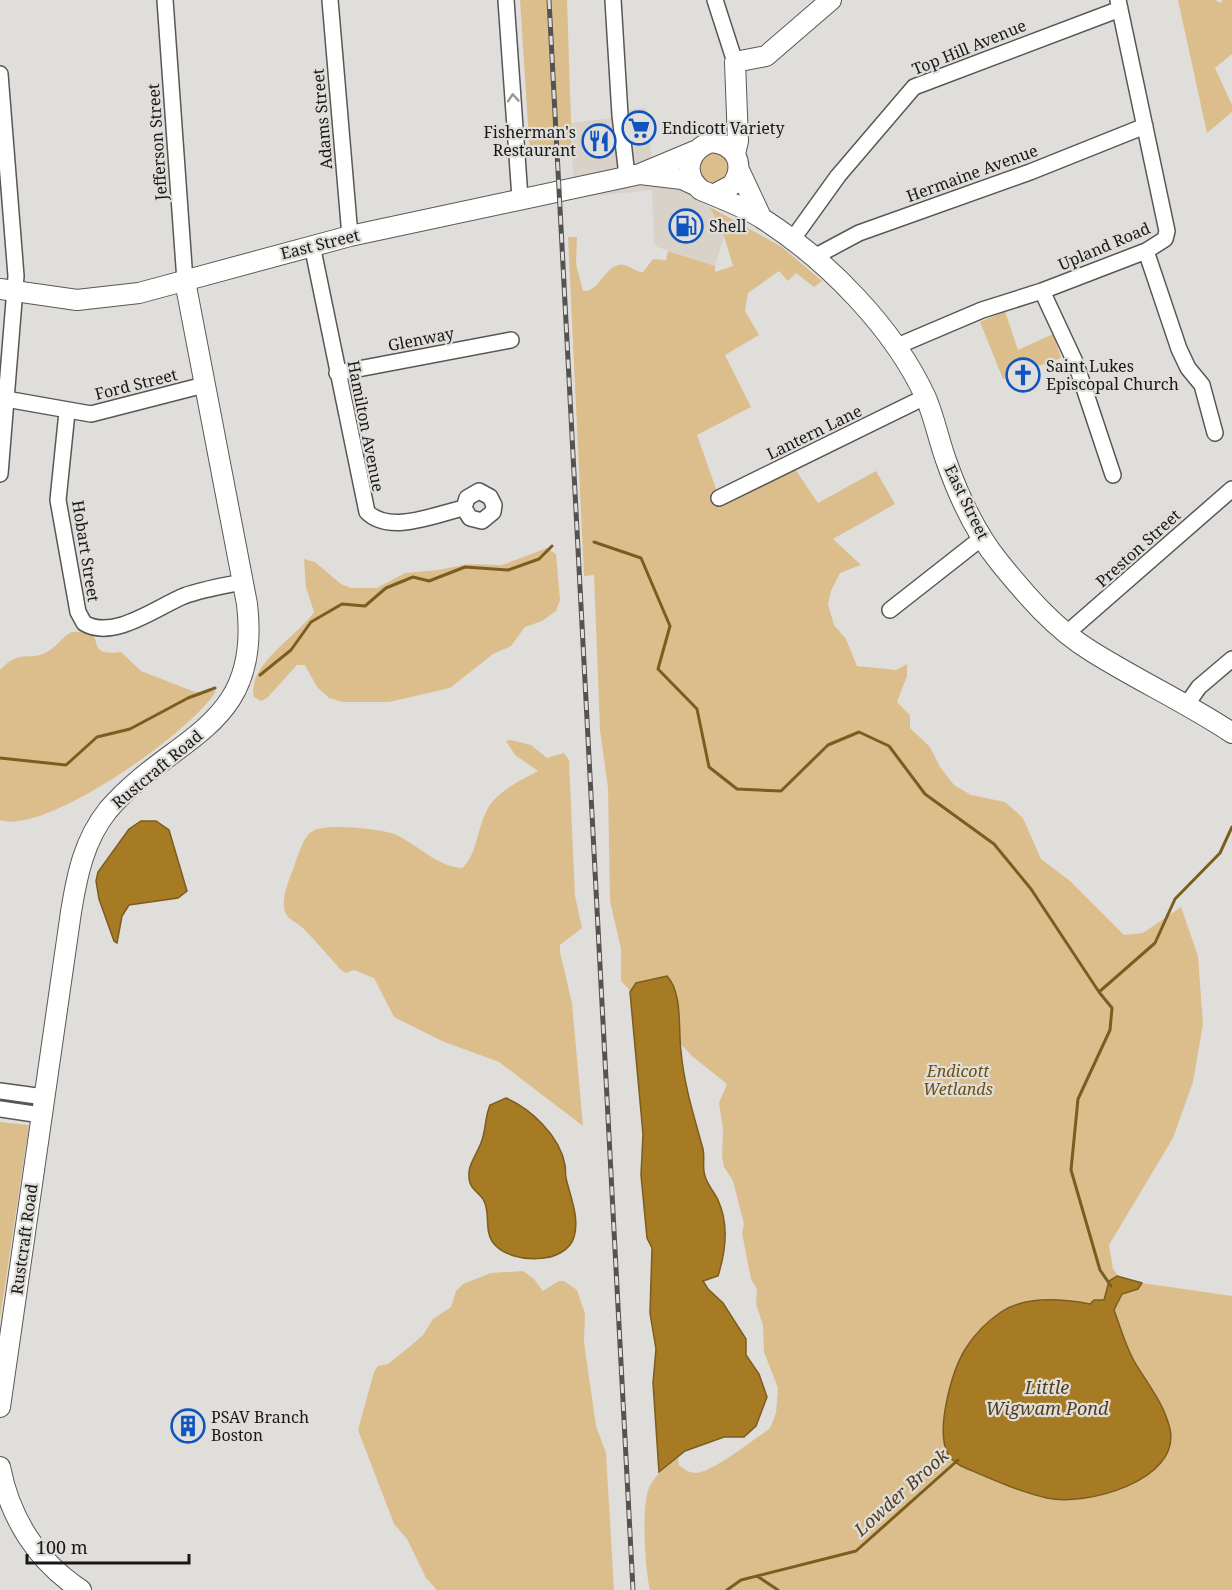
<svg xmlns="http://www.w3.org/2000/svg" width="1232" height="1590" viewBox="0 0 1232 1590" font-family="'Noto Serif',serif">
<rect width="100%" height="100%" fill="#e0dedb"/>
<path fill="#d8d2c9" d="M646,108l6,50 18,29 15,2 25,18 14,29 -9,30 -58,-19 -3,-5 -2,-52 -78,8 -3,-75 40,-5 -1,-7z"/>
<path fill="#dcbe8d" d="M520,0h47l5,151 -42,5z
M1178,0h37l6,3 1,-3h10v54l-17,14 17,37v7l-25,21z
M698 168a16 16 0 1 1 32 0a16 16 0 1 1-32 0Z
M710,207l72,40 40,34 -8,6 -18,-14 -8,8 -9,-10 -31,22 -3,18 14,24 -34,20 26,52 -54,28 24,68 74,-34 23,34 58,-32 19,33 -62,35 28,26 -21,8 -9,18 -3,13 6,21 12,14 11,27 39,4 11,-6v12l-10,26 13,13v13l20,19 10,20 14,18 17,10 34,7 18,16 18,41 29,22 54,54 19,-2 38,-26 17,49 5,68 -10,58 -20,56 -64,107 4,24 16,21 9,-1 4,-6 90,13v294h-582c-5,-21 -9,-83 -1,-102 6,-14 18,-21 29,-30l1,7c4,4 10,8 17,8 16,-1 54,-31 69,-41l5,-4 6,-15 2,-25 -14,-36 -1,-27 -7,-21 1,-15 -6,-10 -9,-46 2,-9 -11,-43 -9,-14 -2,-11 1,-27 -4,-26 8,-19 -35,-28 -71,-75v-32l-11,-48 -2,-113 -8,-58 -6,-155 -10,1 -16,-339h9l-1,27 7,27c15,1 20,-20 33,-25 11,-5 17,6 27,6l10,-13 13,1 2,-9 47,15v6l18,-6 -9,-30z
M1005,311l13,39 35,-16 8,24 -58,21 -23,-57z
M547,548l9,6 4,46 -4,11 -14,10 -17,6 -14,19 -18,8 -43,34 -61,14h-46l-14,-4 -12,-11 -12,-22h-8l-30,33 -6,3 -7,-4c-8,-32 45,-62 60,-85l-8,-25 -2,-28 11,3 26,22 10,4h26l28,-15 33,-3 31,-6 33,1z
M72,632c5,0 11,-1 16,0 15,4 -2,25 33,20l20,19 54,21 21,-1c-23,40 -171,145 -216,129v-150c21,-22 28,-8 47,-18 10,-5 15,-16 25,-20z
M510,740l21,5 16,13 17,-5 5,7 6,136 7,32 -22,17v7l12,51 11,123 -84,-64 -57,-21 -48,-24 -20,-39 -20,-8 -8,3 -5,-3c-13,-14 -24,-28 -37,-41 -4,-4 -10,-7 -15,-11 -12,-12 0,-38 5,-51 4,-11 9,-31 19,-36 12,-8 67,-2 81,3 24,10 41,32 68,34 17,-13 15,-51 32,-68 12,-13 29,-21 44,-29l-23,-16 -9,-14z
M0,1122l29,3 -29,194z
M523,1271l11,8 9,12 16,-10h5l13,9 8,24 -1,28 12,84 10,27 8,137h-177l-11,-12 -19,-39 -13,-15 -36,-94 16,-58 4,-6 10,-2 20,-16 15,-13 10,-16 18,-12 5,-16 7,-7 28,-11z"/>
<path fill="#a67b24" stroke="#7c5d20" stroke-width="1.5" d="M141,821h15l13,9 18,61 -9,7 -49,7 -7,11 -5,27 -3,-2 -15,-42 -3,-18 2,-9 31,-43z
M667,976c16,17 11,53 14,75 3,34 13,65 22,98 2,9 -1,18 2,27 2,8 9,16 13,24 11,24 8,51 0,76l-15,5 5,8 15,14 23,36v16l13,19 8,23 -11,29 -12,11h-20l-39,14 -26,21 -6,-89 3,-34 -6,-36 2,-65 -5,-10 -6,-63 2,-41 -13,-142 6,-9z
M506,1098c25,11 54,38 59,67 1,4 0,9 1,13 4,18 14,40 8,59 -8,28 -62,27 -79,8 -12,-13 -4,-30 -11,-44 -3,-7 -12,-11 -14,-18 -5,-17 7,-27 12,-43 4,-12 3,-23 8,-35z
M1117,1276l25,7 -4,6 -16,5 -8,16c6,16 11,35 20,51 13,22 30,42 36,68 11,52 -86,78 -123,69 -30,-7 -58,-20 -86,-32 -5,-3 -11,-7 -13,-12 -13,-24 4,-84 18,-106 8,-13 22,-27 35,-36 25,-17 62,-13 89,-8l4,-4h10l5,-19z"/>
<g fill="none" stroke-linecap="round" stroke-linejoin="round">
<path stroke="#7c5d20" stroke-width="3" d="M594,542l47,16 29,68 -12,43 39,40 12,58 28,22 44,2 47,-46 31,-13 30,14 36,48 69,50 37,45 68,103 56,-49 20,-44 45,-46 12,-26
M260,675l31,-25 20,-28 31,-18 23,2 21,-18 27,-11 16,4 36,-14 43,3 31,-11 13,-13
M0,758l66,7 31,-28 33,-8 58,-31 27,-10
M1099,992l13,16 -2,22 -32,69 -7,71 29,100 11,16
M757,1576l21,14
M727,1590l14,-10 115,-29 102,-91"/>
<defs>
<path id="minor" d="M165,0l20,281
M330,0l20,236
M506,0l14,198
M613,0l7,115 7,61
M715,0l20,62
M0,74l16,202 -16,198
M792,240l46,-64 76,-89 206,-78
M312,245l55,267c23,23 69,2 97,-4l6,10 12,3 11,-9 1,-7 -4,-8 -11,-6 -12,7 -3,10
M1146,251l33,98 9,19 14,17 13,48
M814,257l45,-24 171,-61 115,-46
M1042,291l34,73 37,111
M895,347l87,-37 60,-19 104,-40 19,-12 2,-8 -49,-231
M337,373l174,-33
M6,399l85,15 113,-29
M67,412l-9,88 20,112 6,11c29,18 73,-16 100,-27 19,-7 39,-10 59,-14
M719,498l206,-101
M890,610l93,-73
M1067,633l165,-144
M1187,704l12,-17 33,-28
M0,1091l44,6
M0,1109l41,6"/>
<path id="major" d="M735,154l3,-13 -3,-79 31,-6 65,-56
M739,170l22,47
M640,174l42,5 13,6
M713,195l19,-10c14,-20 4,-41 -21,-43 -23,8 -29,32 -10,48 21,9 44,17 62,29 64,41 131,109 163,179 9,21 13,44 21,65 12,34 30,72 53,100 26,32 55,66 91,88 46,29 96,52 141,82
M0,289l77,11 62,-7 211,-57 290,-62 55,-23
M0,1407l71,-495c6,-37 13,-72 37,-102 65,-76 154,-80 139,-206l-62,-323
M0,1467c10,51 37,94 81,123"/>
</defs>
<use href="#minor" stroke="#595755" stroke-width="18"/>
<use href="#major" stroke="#595755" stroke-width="22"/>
<use href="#minor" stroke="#fff" stroke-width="15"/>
<use href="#major" stroke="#fff" stroke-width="20"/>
<defs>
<path id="rail" d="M549,0l84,1590"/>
</defs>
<use href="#rail" stroke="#555352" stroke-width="5"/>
<use href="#rail" stroke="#e0dedb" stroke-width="3" stroke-dasharray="9" stroke-linecap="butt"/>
</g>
<defs><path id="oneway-chevron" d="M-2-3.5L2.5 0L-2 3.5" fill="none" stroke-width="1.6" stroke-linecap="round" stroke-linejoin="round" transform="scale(1.5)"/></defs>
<use stroke="#989797" href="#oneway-chevron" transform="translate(513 98) rotate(-94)"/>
<defs>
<symbol id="supermarket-ring" viewBox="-11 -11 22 22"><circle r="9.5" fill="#e0dedb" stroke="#1054bf" stroke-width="1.5"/><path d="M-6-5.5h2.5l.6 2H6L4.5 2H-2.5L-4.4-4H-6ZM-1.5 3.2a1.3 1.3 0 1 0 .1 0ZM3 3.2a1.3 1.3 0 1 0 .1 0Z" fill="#1054bf"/></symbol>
<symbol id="restaurant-ring" viewBox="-11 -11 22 22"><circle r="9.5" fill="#e0dedb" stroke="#1054bf" stroke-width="1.5"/><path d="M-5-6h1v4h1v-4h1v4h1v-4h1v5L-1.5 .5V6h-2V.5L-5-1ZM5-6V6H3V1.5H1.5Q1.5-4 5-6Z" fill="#1054bf"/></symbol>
<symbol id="fuel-ring" viewBox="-11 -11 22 22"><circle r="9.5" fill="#e0dedb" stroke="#1054bf" stroke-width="1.5"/><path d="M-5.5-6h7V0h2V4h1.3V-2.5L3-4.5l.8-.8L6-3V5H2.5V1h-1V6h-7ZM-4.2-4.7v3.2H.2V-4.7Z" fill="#1054bf"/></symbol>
<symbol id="church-ring" viewBox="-11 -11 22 22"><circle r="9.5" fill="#e0dedb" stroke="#1054bf" stroke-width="1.5"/><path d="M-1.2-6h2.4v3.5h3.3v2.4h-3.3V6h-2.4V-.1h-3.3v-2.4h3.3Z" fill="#1054bf"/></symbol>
<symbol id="building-ring" viewBox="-11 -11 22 22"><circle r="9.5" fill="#e0dedb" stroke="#1054bf" stroke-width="1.5"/><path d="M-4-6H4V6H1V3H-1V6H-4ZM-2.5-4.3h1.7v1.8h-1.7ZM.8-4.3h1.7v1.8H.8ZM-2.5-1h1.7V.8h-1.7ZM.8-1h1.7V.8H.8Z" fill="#1054bf"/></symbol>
</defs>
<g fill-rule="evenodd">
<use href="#supermarket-ring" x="620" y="109" width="38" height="38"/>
<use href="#restaurant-ring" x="580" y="122" width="38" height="38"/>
<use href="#fuel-ring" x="667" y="207" width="38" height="38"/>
<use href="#church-ring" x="1004" y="356" width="38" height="38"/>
<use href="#building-ring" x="169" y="1407" width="38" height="38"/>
</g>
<g text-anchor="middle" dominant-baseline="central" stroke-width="4.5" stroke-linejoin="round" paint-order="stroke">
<g font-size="16" fill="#191817" stroke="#e0dedb">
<text transform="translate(969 47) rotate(-22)">Top Hill Avenue</text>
<text transform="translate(322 119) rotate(-95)">Adams Street</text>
<text transform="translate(157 142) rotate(-94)">Jefferson Street</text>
<text transform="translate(972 173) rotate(-20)">Hermaine Avenue</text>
<text transform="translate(320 244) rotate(-14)">East Street</text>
<text transform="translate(1104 246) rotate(-23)">Upland Road</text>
<text transform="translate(421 339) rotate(-11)">Glenway</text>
<text transform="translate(136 384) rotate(-14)">Ford Street</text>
<text transform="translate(366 426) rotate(79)">Hamilton Avenue</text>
<text transform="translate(814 432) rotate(-26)">Lantern Lane</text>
<text transform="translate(967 502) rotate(64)">East Street</text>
<text transform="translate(1138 548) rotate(-42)">Preston Street</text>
<text transform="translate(86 551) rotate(81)">Hobart Street</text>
<text transform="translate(157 769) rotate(-40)">Rustcraft Road</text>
<text transform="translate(24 1239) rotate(-82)">Rustcraft Road</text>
</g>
<g font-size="16" fill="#191817" stroke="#e0dedb" text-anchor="start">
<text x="662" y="128">Endicott Variety</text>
<text x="576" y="132" text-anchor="end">Fisherman's<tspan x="576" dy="18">Restaurant</tspan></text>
<text x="709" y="226">Shell</text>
<text x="1046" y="366">Saint Lukes<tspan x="1046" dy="18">Episcopal Church</tspan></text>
<text x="211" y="1417">PSAV Branch<tspan x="211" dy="18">Boston</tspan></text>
</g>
<g font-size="16" font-style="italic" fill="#6c4e0d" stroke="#e0dedb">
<text x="958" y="1071">Endicott<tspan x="958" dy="18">Wetlands</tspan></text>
</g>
<g font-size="18" font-style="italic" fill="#513d1b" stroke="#e0dedb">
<text x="1047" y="1387">Little<tspan x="1047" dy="21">Wigwam Pond</tspan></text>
<text transform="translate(901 1492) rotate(-42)">Lowder Brook</text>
</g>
</g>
<path d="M27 1554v9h162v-9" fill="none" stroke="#191817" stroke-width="3"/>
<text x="36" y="1554" font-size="18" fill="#191817" stroke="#e0dedb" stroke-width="4.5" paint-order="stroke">100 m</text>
</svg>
